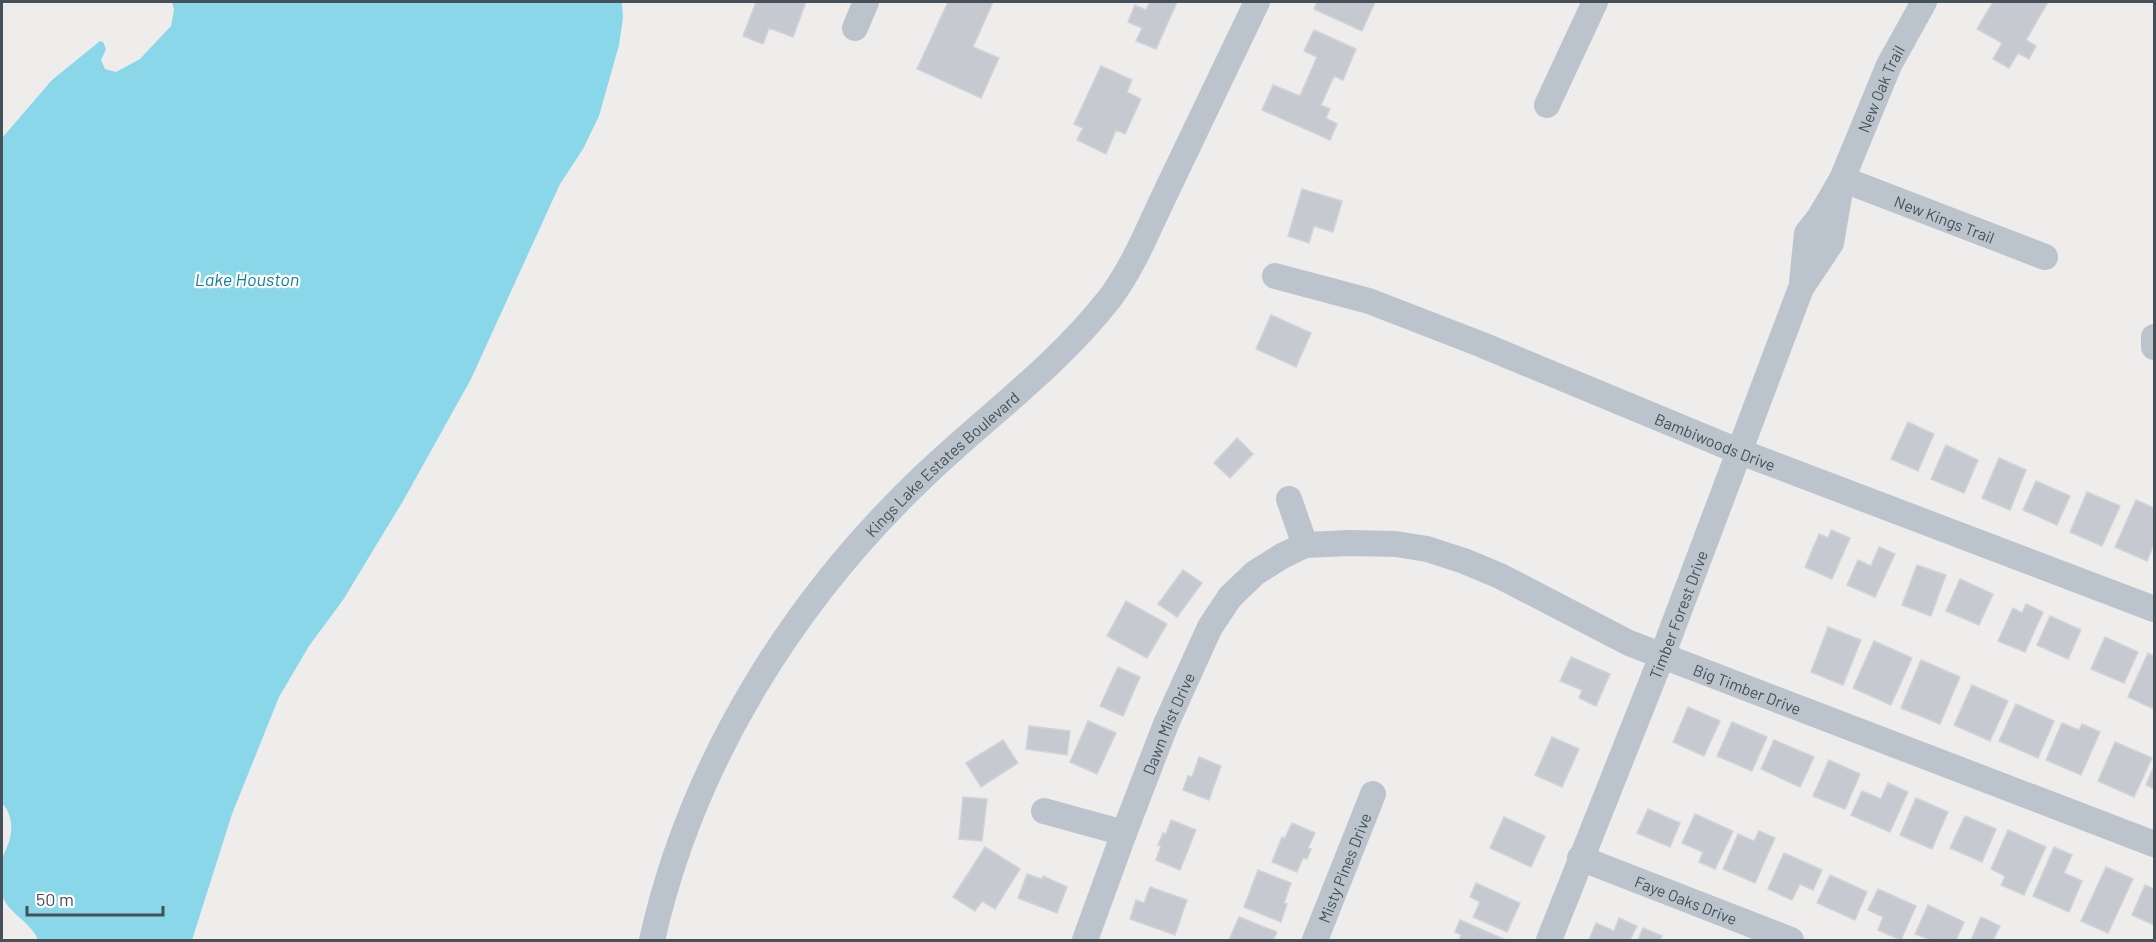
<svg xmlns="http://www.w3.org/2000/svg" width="2156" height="942" viewBox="0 0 2156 942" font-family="Barlow,sans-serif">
<rect width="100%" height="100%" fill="#efecec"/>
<path fill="#89d7e9" d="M172,2h450l1,16 -4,27 -20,71 -16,33 -23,35 -89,195 -68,122 -60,99 -34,46 -30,51 -47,117 -40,126h-154c-7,-19 -34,-29 -36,-47 -2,-10 -2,-24 0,-33 1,-6 5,-12 7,-18 4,-14 3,-28 -7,-39v-665l50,-58 48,-39 3,1 3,7 -5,11 4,9 11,3 24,-13 31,-33 3,-16z"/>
<path fill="#c6c9cf" stroke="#d0d3d8" stroke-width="1.5" d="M756,2h50l-13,35 -24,-9 -6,16 -20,-8z
M948,2h45l-20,45 26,11 -18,40 -64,-29z
M1150,2h27l-21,47 -20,-8 6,-13 -14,-6 7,-17 11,5z
M1317,2h58l-13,29 -48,-22z
M1993,2h55l-22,38 10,6 -7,13 -11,-6 -9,15 -16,-9 9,-16 -25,-14z
M1314,30l42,19 -13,31 -9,-4 -13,29 9,4 -4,9 11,6 -7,16 -68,-30 11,-25 27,11 17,-39 -13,-6z
M1101,66l31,14 -5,12 14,7 -16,35 -9,-4 -10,24 -29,-14 6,-12 -9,-4z
M1302,189l40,12 -9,31 -19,-6 -5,17 -21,-7z
M1271,315l40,18 -15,34 -40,-18z
M1908,422l26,12 -16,37 -27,-12z
M1237,438l16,16 -23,24 -16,-15z
M1946,445l32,15 -14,33 -33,-14z
M1999,458l27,12 -16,40 -28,-12z
M2036,481l34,15 -13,29 -34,-15z
M2087,492l33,14 -18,40 -32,-14z
M2136,500l18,8v36l-7,17 -32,-14z
M1831,530l19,8 -18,41 -27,-12 14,-33 9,4z
M1879,547l16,7 -20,43 -28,-12 11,-25 13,6z
M1917,565l29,10 -15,41 -29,-11z
M1183,570l19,13 -25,34 -19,-13z
M1960,579l33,15 -14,31 -33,-14z
M1126,601l41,23 -20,34 -40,-22z
M2026,604l17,8 -18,40 -27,-11 15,-33 9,5z
M2050,616l31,14 -13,29 -31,-14z
M1828,627l33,13 -18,45 -32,-13z
M2105,637l33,15 -14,31 -33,-14z
M1874,641l38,17 -21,47 -38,-17z
M2148,653l6,3v53l-26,-12z
M1571,657l39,17 -14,32 -17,-8 3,-8 -22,-9z
M1921,660l39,17 -20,47 -39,-16z
M1118,667l22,10 -17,39 -23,-10z
M1972,685l36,16 -18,40 -36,-16z
M2016,704l38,17 -16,37 -39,-17z
M1688,707l32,14 -16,35 -31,-14z
M1088,721l28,12 -19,41 -27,-12z
M1732,722l35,15 -15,34 -35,-15z
M2062,723l17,7 3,-6 18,8 -19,43 -35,-15z
M1029,726l41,5 -3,24 -41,-6z
M1552,737l27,12 -17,38 -27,-12z
M1003,740l15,23 -37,24 -15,-24z
M1774,740l40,17 -14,30 -39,-18z
M2115,742l37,16 -18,39 -36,-16z
M1199,757l22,9 -12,34 -26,-10 5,-14 4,1z
M1829,760l31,14 -15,35 -32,-13z
M2154,766v23l-8,-4z
M1888,783l20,9 -18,40 -39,-17 11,-24 19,8z
M963,797l24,2 -5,42 -23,-2z
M1916,798l32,14 -16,37 -32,-14z
M1648,809l32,14 -10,24 -33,-14z
M1695,814l38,17 -18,38 -16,-7 4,-10 -21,-9z
M1965,816l31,13 -14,33 -32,-14z
M1504,817l41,19 -14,31 -41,-19z
M1171,820l25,10 -16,40 -24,-10 5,-14 -3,-1 5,-12 3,1z
M1292,823l23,10 -7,15 3,1 -4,10 -4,-1 -6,14 -25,-10 10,-25 3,1z
M2008,830l38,17 -22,48 -23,-10 4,-9 -14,-7z
M1759,831l16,7 -20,45 -32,-14 15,-35 16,7z
M985,847l35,22 -25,40 -13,-8 -7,10 -22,-14z
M2054,847l18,8 -8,18 18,8 -13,31 -36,-16z
M1784,853l38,17 -9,20 -13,-6 -8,16 -24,-11z
M2106,867l27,12 -25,54 -27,-12z
M1258,870l33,13 -7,20 3,1 -6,18 -37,-15z
M1027,874l15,5 1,-3 24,11 -10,26 -39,-15z
M1830,875l37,17 -12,28 -38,-17z
M1476,883l44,20 -13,29 -34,-15 7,-15 -10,-5z
M2145,885l9,4v36l-22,-10z
M1150,887l37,13 -12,35 -45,-16 6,-19 8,3z
M1878,889l38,17 -15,34 -23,-10 5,-13 -15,-7z
M1928,905l36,17 -8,18h-25l-16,-6z
M1239,917l38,15 -4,8h-44z
M1981,917l19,9 -7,14h-22z
M1619,918l18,8 -7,14h-41l7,-17 18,8z
M1460,920l46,20h-47l2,-5 -6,-3z
M1643,928l19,8 -2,4h-22z"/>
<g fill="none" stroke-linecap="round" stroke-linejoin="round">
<g stroke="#bbc4cc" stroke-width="26">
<path d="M855,28l11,-26"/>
<path d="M1547,105l48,-103"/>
<path id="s1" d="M1842,179l203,78"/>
<path id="s2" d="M1275,276l94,25 111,43 258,107 416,158"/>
<path id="s3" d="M1802,282l5,-49 12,-15 23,-39 47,-114 35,-63"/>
<path d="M2154,337v10"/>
<path d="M1289,499l16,46"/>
<path d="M1044,811l80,22"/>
<path id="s4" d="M1580,858l211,82"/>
<path id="s5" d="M652,940c40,-178 141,-340 273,-465 62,-59 132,-109 185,-177 24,-32 39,-71 56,-106 30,-64 61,-127 91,-190"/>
<path id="s6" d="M1085,940l39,-107 42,-109 44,-97 20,-30 25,-24 27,-17 23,-11 44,-2 47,1 31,5 37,12 36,15 129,67 525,201"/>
<path id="s7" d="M1315,940l58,-146"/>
<path id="s8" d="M1549,940l113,-284 139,-368 30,-45 11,-64"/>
</g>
</g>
<g text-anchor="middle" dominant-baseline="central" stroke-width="4.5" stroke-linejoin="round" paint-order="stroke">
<g font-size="16" fill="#455059" stroke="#fff">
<text stroke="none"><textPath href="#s3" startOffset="212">New Oak Trail</textPath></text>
<text stroke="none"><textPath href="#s1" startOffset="110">New Kings Trail</textPath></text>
<text stroke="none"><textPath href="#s2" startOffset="471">Bambiwoods Drive</textPath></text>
<text stroke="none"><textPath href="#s5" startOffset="567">Kings Lake Estates Boulevard</textPath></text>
<text stroke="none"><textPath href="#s8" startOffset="350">Timber Forest Drive</textPath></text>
<text stroke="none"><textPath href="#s6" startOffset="938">Big Timber Drive</textPath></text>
<text stroke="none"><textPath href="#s6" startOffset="232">Dawn Mist Drive</textPath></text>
<text stroke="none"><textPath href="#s7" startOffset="78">Misty Pines Drive</textPath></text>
<text stroke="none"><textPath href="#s4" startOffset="114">Faye Oaks Drive</textPath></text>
</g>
<g font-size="18" font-style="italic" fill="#10809b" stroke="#fff">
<text x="247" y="279">Lake Houston</text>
</g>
</g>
<rect width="2156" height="942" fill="none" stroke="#455059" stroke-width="6"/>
<path d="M27 906v9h136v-9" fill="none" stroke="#455059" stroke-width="3"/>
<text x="36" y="906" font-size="18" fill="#455059" stroke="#ffffff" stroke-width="4.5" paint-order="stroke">50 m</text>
</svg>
